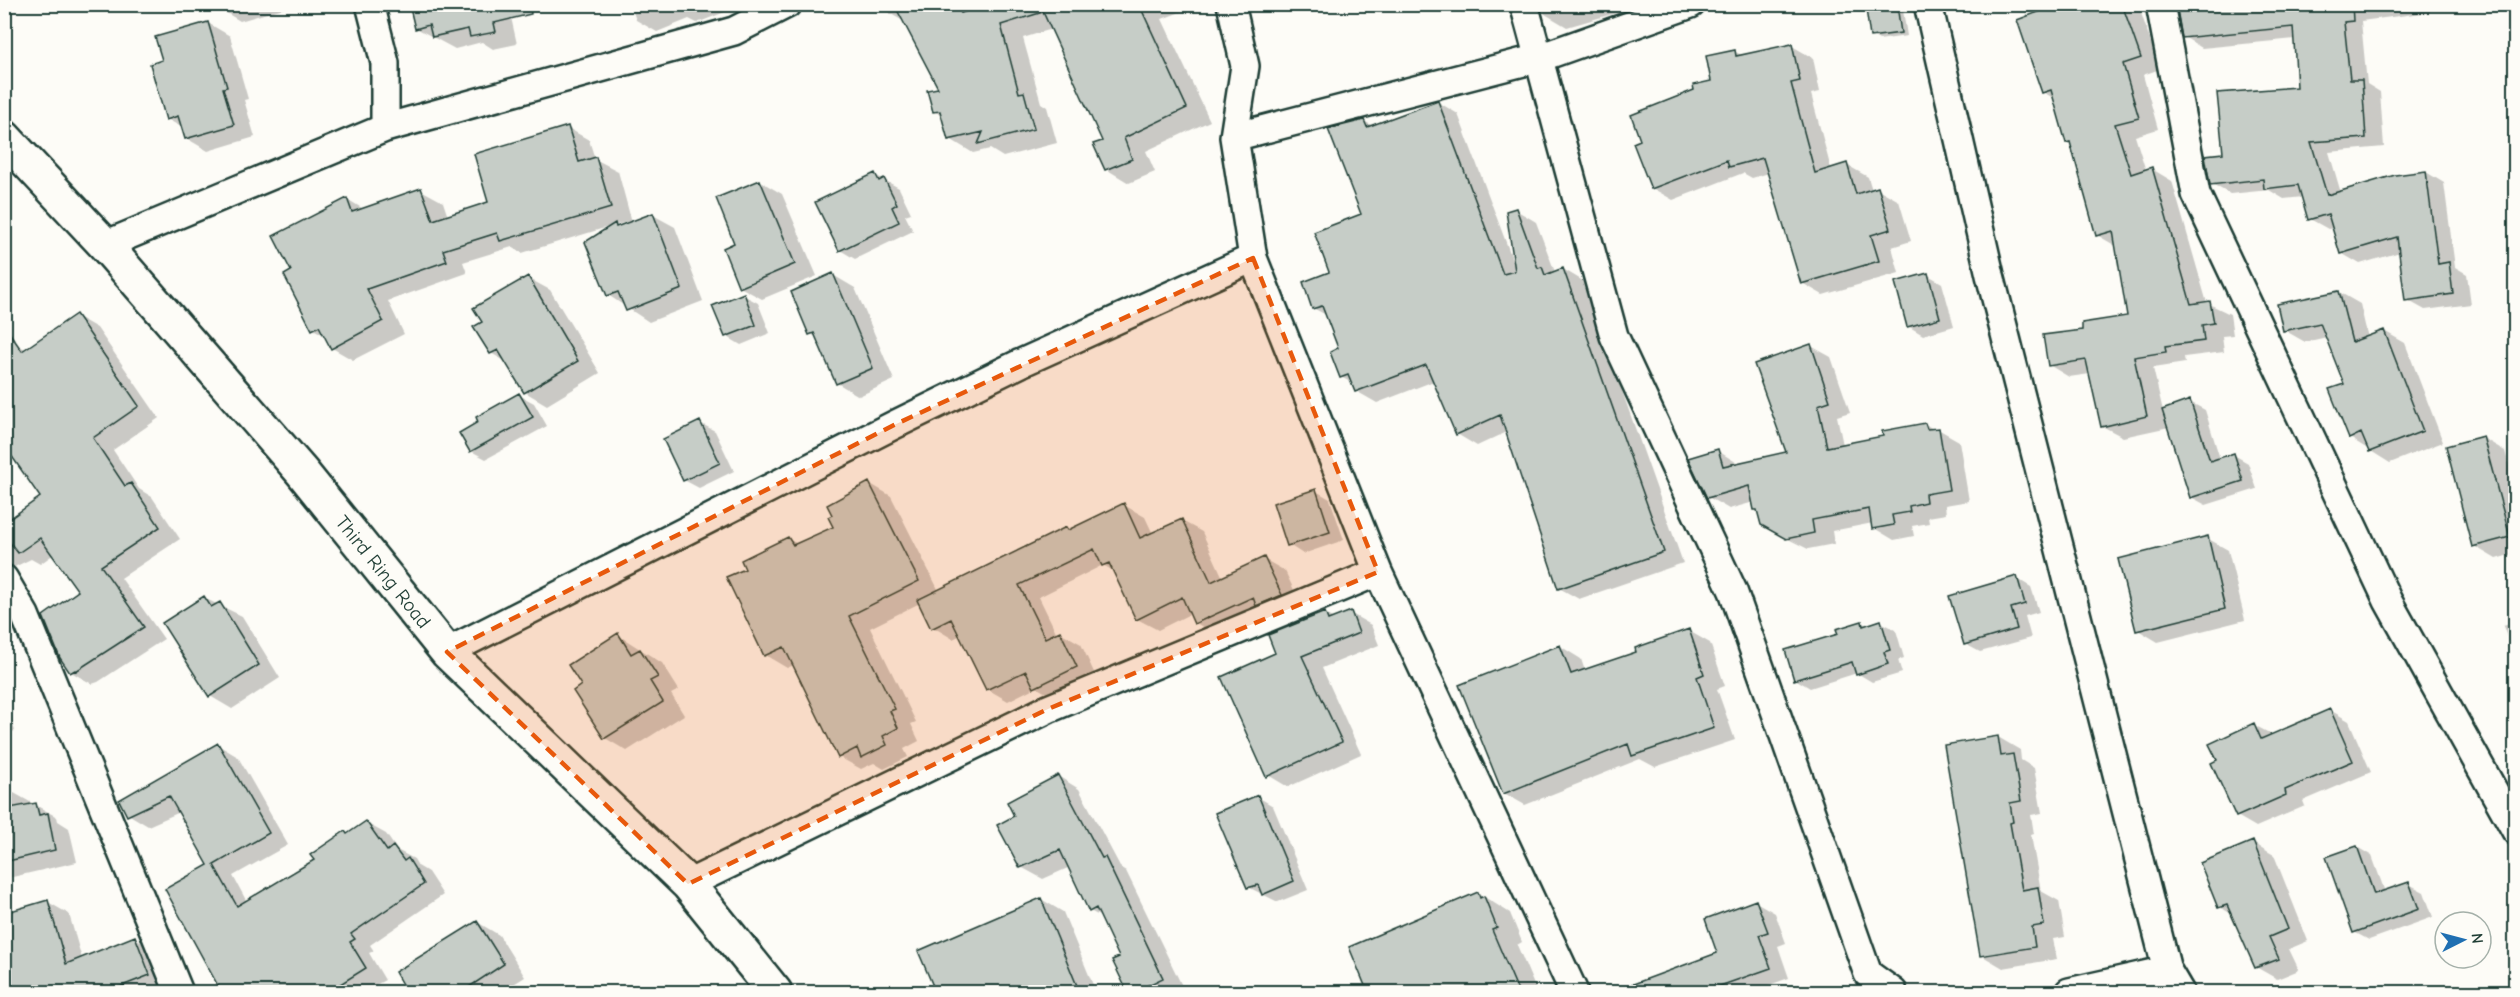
<svg xmlns="http://www.w3.org/2000/svg" width="2520" height="997" viewBox="0 0 2520 997" font-family="'Comic Neue',sans-serif">
<rect width="100%" height="100%" fill="#fdfcf7"/>
<filter id="ink" filterUnits="userSpaceOnUse"><feTurbulence type="fractalNoise" baseFrequency=".0167" numOctaves="2"/><feDisplacementMap in="SourceGraphic" scale="12" xChannelSelector="R" yChannelSelector="G"/><feConvolveMatrix kernelMatrix="1 2 1 2 8 2 1 2 1" color-interpolation-filters="sRGB"/></filter>
<g filter="url(#ink)">
<path fill="#0003" fill-rule="evenodd" d="M216,4h81l-57,17 -22,-13z
M508,4l9,40 -24,5 -11,-7 -27,7 -39,-21z
M630,4h98l2,6 -33,13 -8,-4 -32,13 -21,-12z
M885,4h86l3,6 19,-6h209l-40,15 48,102 -64,30 9,21 -26,11 -23,-14 -2,-27 -52,-113 -29,9 18,65 6,4 10,36 -54,14 -13,-8 -17,4 -23,-14 -6,-22 -10,-6 6,-22 -35,-67 -16,-9z
M1541,4h83l2,6 -59,17 -22,-13z
M2057,4h81l22,65 -17,6 15,54 -23,7 11,35 6,-2 20,12 35,122 23,11 3,21 -11,1 2,16 -40,5 1,6 -32,5 10,43 27,-9 15,8 15,49 14,-4 14,8 9,26 -51,16 -15,-8 -22,-70 -46,10 -21,-11 -12,-52 -21,3 -20,-12 35,-34 44,-14 -12,-71 -19,-11 -25,-90 -4,-3 -13,-43 -12,-7z
M2179,4h251v8l-69,9 6,63 13,8 4,55 -55,5 12,41 85,-21 18,11 11,84 12,7 4,30 -46,6 -18,-10 -7,-48 -40,12 -19,-11 -7,-25 -6,1 -18,-10 -7,-22 -19,2 -15,-9 -39,4 -18,-10 12,-30 75,-66 -4,-49 -93,9 -18,-11z
M1896,6l7,4 4,26 -28,4 -7,-4z
M208,23l22,13 18,63 -4,1 11,37 -47,14 -22,-13 -3,-10 -16,-9 -3,-58z
M1792,46l21,12 7,34 -9,2 20,75 16,-4 21,12 4,13 6,-1 21,12 12,40 -19,6 7,26 -76,22 -21,-12 -33,-110 -17,5 -9,-5 -70,27 -21,-12 -10,-47 54,-50 17,-9 21,-31 9,5z
M1438,102l20,12 55,147 3,-51 20,12 19,50 8,-3 20,12 100,282 -104,36 -20,-11 -52,-156 -30,14 -20,-12 -23,-53 -57,22 -21,-12 -2,-7 -13,-7 -1,-28 -12,-33 -15,-8 50,-93 1,-94 9,5z
M568,128l21,12 6,19 23,12 14,52 21,-8 22,12 28,74 -54,21 -41,-27 3,-69 -89,27 -10,-6 -49,15 4,11 -79,28 16,33 -51,26 -21,-12 -6,-12 -13,-7 -20,-57 54,-73 18,11 56,-20 22,12 5,15 42,-14zM630,221l1,2 -12,4 -3,-2z
M875,175l24,13 12,25 -6,2 8,16 -58,28 -15,-9z
M760,181l22,13 35,82 -55,23 -22,-12 -4,-43z
M833,275l22,13 39,92 -35,16 -22,-13 -19,-45 -7,-4z
M1928,275l14,8 12,43 -31,9 -15,-9z
M528,278l22,12 50,83 -53,32 -22,-13 -17,-29 -17,-10 -7,-31z
M2339,292l21,12 8,34 16,-7 21,12 38,99 -53,21 -40,-25 -4,-54 -19,-47 -22,5 -21,-12z
M743,295l15,8 12,30 -29,12 -15,-9z
M76,316l21,12 62,90 -46,32 26,39 13,8 28,42 -59,39 43,61 -66,43 -6,2 -21,-12 9,-80 -26,-38 -14,10 -9,-5 -27,13v-47l38,-27 -26,-154 11,6z
M1811,346l20,11 19,55 -13,4 6,29 41,-7 41,-14 10,6 3,-1 21,12 10,60 -24,4 1,9 -18,3 1,6 -17,3 2,10 -20,4 -20,-12 -1,-5 -41,8 2,13 -26,5 -26,-13 -23,-25 -5,-9 -25,7 -21,-12 10,-46 21,13 49,-11z
M519,395l15,8 13,23 -61,33 -15,-8z
M700,423l15,8 19,40 -35,17 -15,-8z
M2483,438l22,13 11,39v63l-20,6 -22,-13z
M869,483l22,13 48,95 185,-86 21,12 8,17 29,-13 20,11 21,46 41,-19 21,12 17,36 -86,28 -20,-12 -6,-9 -32,16 -21,-11 -22,-47 -12,-7 -64,32 18,37 3,-2 21,12 16,35 -41,20 -20,-12 -28,14 -21,-12 -26,-54 -8,4 -20,-12 -13,-24 -50,25 46,94 -5,2 8,17 -15,8 4,8 -24,12 -10,-6 -13,6 -22,-12 -45,-92 -7,3 -22,-13 -18,-86 41,-30 10,5 37,-17z
M1316,491l14,8 14,41 -41,14 -14,-9z
M2207,538l21,12 17,70 -87,22 -20,-12z
M2016,578l15,9 8,25 -14,4 6,22 -51,14 -15,-8z
M204,598l38,18 38,62 -48,31 -22,-13z
M1350,613l21,12 8,20 -57,23 39,86 -73,33 -20,-12 8,-122 49,-39 9,5z
M1881,622l15,8 8,28 -6,2 4,13 -30,9 -15,-9 -47,15 -15,-9 45,-44 22,-12 6,3z
M2516,622v40l-13,-36z
M1689,631l21,12 15,43 -8,3 18,51 -80,27 -15,-8 -115,46 -21,-12 56,-147 21,13 4,12 52,-18z
M618,635l44,28 17,27 -8,4 13,21 -57,36 -22,-13 -22,-52z
M4,684l4,11 -3,2 10,34 -11,3z
M2330,710l19,11 22,51 -68,29 2,5 -49,21 -19,-11 17,-91 19,10z
M1998,737l22,13 1,10 13,8 8,45 -11,2 3,19 -3,1 10,56 18,10 6,36 -12,2 4,20 -54,9 -22,-13z
M218,745l20,12 50,88 -55,31 14,26 69,-41 50,-38 20,11 11,16 17,9 4,7 10,6 15,23 -73,50 4,6 -5,2 16,27 -22,12h-139l-14,-127 -30,-53 -32,14 -20,-12z
M1058,776l21,13 42,79 5,3 59,121h-56l-7,-35 -19,-39 -13,-7 -20,-44 -27,12 -22,-12 -5,-50z
M14,793l43,24 1,4 11,7 8,34 -73,17v-84z
M1258,797l15,9 35,84 -30,12 -30,-15z
M2253,843l21,12 34,86 -19,8 10,21 -22,9 -21,-12 -23,-52 -13,-8z
M2357,847l15,9 13,36 24,-8 15,8 9,25 -64,23 -15,-8z
M1478,893l32,20 12,29 -5,3 20,47h-167z
M1041,899l22,13 33,80h-159z
M48,902l21,12 13,45 53,-21 21,12 14,37 -14,5h-152z
M1756,902l19,11 11,30 -8,3 11,32 -40,14h-111l81,-38z
M477,922l22,13 26,42 -24,15h-92z"/>
<path fill="#c6cdc7" stroke="#1f3d34" stroke-width="1.5" d="M409,4h121l1,10 -37,9 2,9 -26,5 -2,-8 -36,8 -3,-12 -14,4z
M894,4h62l5,9 27,-9h151l48,104 -63,30 8,21 -27,11 -12,-26 9,-3 -59,-129 -42,13 18,68 5,-1 10,37 -56,15 5,-12 -35,8 -8,-29 -7,1 -6,-22 11,-2z
M2060,4h62l19,54 -18,6 16,54 -24,6 16,50 21,-7 39,137 19,-3 4,22 -12,2 2,16 -39,5 1,6 -32,5 13,59 -46,11 -15,-67 -38,6 -5,-31 39,-5v-7l45,-7 -14,-85 -17,5 -26,-94 -4,1 -15,-53 -9,3 -25,-73z
M2176,4h176l1,17 -9,1 6,58h12l4,58 -55,4 16,53 68,-20 31,-4 12,93 11,-2 4,32 -48,7 -8,-64 -57,17 -12,-40 -20,6 -10,-35 -34,4 -1,-10 -53,6 -5,-30 18,-2 -6,-60 80,-6 -4,-60 -111,11z
M1897,5l4,28 -31,4 -4,-28z
M208,22l19,65 -4,1 11,37 -49,14 -7,-23 -12,4 -16,-56 12,-4 -7,-23z
M1792,44l8,37 -9,2 24,90 32,-10 9,31 22,-7 13,42 -20,6 8,26 -78,23 -38,-126 -34,9 -2,-7 -76,29 -18,-46 7,-3 -9,-25 63,-25 -1,-5 18,-4 -5,-25 29,-6 1,6z
M1438,101l65,173 12,-3 -9,-60 10,-3 22,60 4,-1 3,8 18,-7 101,284 -106,37 -58,-174 -44,20 -30,-70 -71,27 -7,-17 -8,3 -10,-26 8,-4 -16,-42 -10,3 -9,-27 26,-10 -15,-40 47,-18 -33,-85 36,-9 3,7z
M568,126l11,36 17,-5 15,51 -111,33 -3,-8 -54,17 4,11 -80,28 16,32 -52,28 -12,-23 -7,4 -28,-55 7,-4 -18,-35 74,-38 5,14 69,-24 12,32 55,-18 -14,-48z
M875,173l4,8 5,-3 13,26 -5,3 7,15 -60,29 -24,-49z
M760,180l35,84 -56,24 -16,-40 11,-5 -18,-45z
M653,213l29,76 -56,22 -8,-19 -11,4 -22,-54 30,-19 1,4z
M833,273l40,95 -37,16 -22,-51 -5,2 -18,-43z
M1928,273l12,45 -33,9 -12,-45z
M528,276l50,85 -54,32 -26,-43 -8,4 -17,-27 9,-5 -9,-14z
M2339,291l13,51 32,-12 39,101 -54,21 -8,-19 -12,6 -20,-50 15,-5 -24,-61 -37,8 -6,-27z
M744,293l12,32 -31,12 -13,-31z
M76,314l63,92 -46,32 32,48 6,-3 29,44 -59,39 43,61 -68,44 -1,-1 -5,3 -10,-15 -17,-42 35,-25 -38,-53 -22,15 -14,-18v-12l36,-26 -36,-52v-120l18,26z
M1811,344l19,57 -12,4 9,42 56,-11 -1,-5 43,-8 2,6 12,-1 10,62 -24,4 1,8 -17,4 1,6 -18,3 2,10 -22,4 -3,-20 -57,11 2,13 -28,6 -25,-14 -4,-15h-3l-5,-24 -42,12 -19,-40 30,-9 5,17 63,-14 -32,-88z
M519,393l14,24 -63,35 -11,-19 19,-11 -2,-5z
M2190,400l20,61 24,-8 9,28 -53,17 -28,-88z
M700,421l20,42 -37,18 -20,-42z
M2483,436l27,101 -38,10 -26,-101z
M869,482l50,99 -70,35 46,93 -5,2 8,17 -15,8 4,9 -26,13 -4,-10 -19,10 -54,-111 -20,9 -38,-79 19,-8 -4,-9 47,-23 5,8 40,-18 -5,-10 4,-2 -5,-10z
M1316,489l14,43 -43,14 -14,-43z
M1124,503l16,35 42,-19 29,63 53,-25 18,38 -26,11 -3,-9 -59,27 -12,-27 -46,23 -27,-57 -7,3 -8,-17 -75,36 26,53 15,-7 17,36 -43,21 -8,-17 -40,19 -35,-71 -20,10 -14,-29 149,-73 2,3z
M2208,536l17,73 -89,22 -18,-72z
M2017,576l8,28 -14,4 6,21 -53,16 -15,-49z
M204,596l7,11 9,-5 39,63 -50,32 -47,-74z
M1351,611l8,22 -57,23 40,86 -76,35 -45,-100 54,-24 -7,-18 57,-23 3,8z
M1881,620l9,30 -6,2 4,12 -32,11 -4,-13 -58,18 -9,-30 53,-16 -2,-5 26,-8 1,5z
M1689,629l15,45 -7,3 17,51 -82,28 -4,-12 -125,50 -44,-109 101,-40 11,29 65,-22 -1,-4z
M618,633l13,21 9,-5 18,28 -8,4 13,21 -59,37 -31,-48 8,-6 -13,-20z
M2330,709l23,52 -68,29 1,5 -50,22 -25,-54 6,-3 -8,-16 45,-21 7,16z
M1998,736l3,20 12,-2 8,47 -11,2 3,19 -3,1 12,67 16,-3 6,38 -12,2 3,20 -55,9 -36,-211z
M218,743l51,90 -55,32 23,41 77,-46 -4,-5 35,-24 2,3 19,-13 21,30 6,-5 11,15 4,-3 16,26 -73,50 4,5 -5,3 16,26 -40,25h-104l-57,-104 43,-24 -39,-69 -42,20 -8,-16z
M1058,775l44,83 3,-1 58,121 -31,15h-4l-16,-33 7,-3 -23,-49 -7,4 -29,-62 -40,18 -23,-43 17,-9 -7,-14z
M1258,795l36,86 -32,14 -4,-10 -11,3 -32,-75z
M36,803l3,12 9,-2 7,37 -51,12v-53z
M2253,841l35,88 -19,8 10,22 -24,9 -28,-63 -9,3 -18,-45z
M2357,846l17,48 35,-12 10,27 -66,24 -27,-76z
M1478,892l2,6 4,-2 13,32 -5,2 27,63h-151l-19,-46z
M1041,898l39,95h-144l-18,-42z
M48,900l18,64 69,-28 15,39 -46,18h-100v-80z
M1756,900l12,32 -9,3 12,33 -71,25h-82l-1,-3 100,-37 -12,-34z
M477,921l27,43 -44,29h-53l-12,-21z"/>
<g fill="none" stroke-linecap="round" stroke-linejoin="round">
<defs>
<path id="minor" d="M370,4l15,59v65
M1231,4l14,62 -11,71 19,121 125,314 196,420
M1524,4l90,332 119,255 135,383 25,18
M1928,4l62,271 177,695
M2160,4l36,190 192,407 128,230
M1234,137l305,-79 152,-54
M105,245l280,-117 349,-97 53,-27
M4,579l21,36 154,377
M447,652l447,-227 127,-62 232,-105
M688,884l360,-175 330,-137
M2069,992l98,-22 13,22"/>
<path id="tertiary" d="M4,137l101,108 197,227 145,180 241,232 87,108"/>
</defs>
<use href="#minor" stroke="#1f3d34" stroke-width="32"/>
<use href="#tertiary" stroke="#1f3d34" stroke-width="38"/>
<use href="#minor" stroke="#fdfcf7" stroke-width="27"/>
<use href="#tertiary" stroke="#fdfcf7" stroke-width="33"/>
</g>
</g>
<path fill="#e8590c" fill-opacity="0.2" stroke="#e8590c" stroke-width="4.5" stroke-dasharray="12 8" stroke-linejoin="round" d="M1253,258l125,314 -330,137 -360,175 -241,-232 447,-227z"/>
<g text-anchor="middle" dominant-baseline="central" stroke-width="4.5" stroke-linejoin="round" paint-order="stroke">
<g font-size="20" fill="#1f3d34" stroke="#fdfcf7">
<text transform="translate(383 572) rotate(51)">Third Ring Road</text>
</g>
</g>
<rect width="2520" height="997" fill="none" stroke="#fdfcf7" stroke-width="24"/>
<rect x="12" y="12" width="2496" height="973" fill="none" stroke="#1f3d34" stroke-width="2" filter="url(#ink)"/>
<g transform="translate(2463 940) rotate(84)"><circle r="28" fill="#fdfcf7" stroke="#a4b0a9" stroke-width="1.5"/>
<path d="M0-4.5L10 22L0 15L-10 22Z" fill="#1f6fb2"/>
<text y="-9" font-size="16" font-weight="bold" text-anchor="middle" fill="#1f3d34">N</text>
</g>
</svg>
